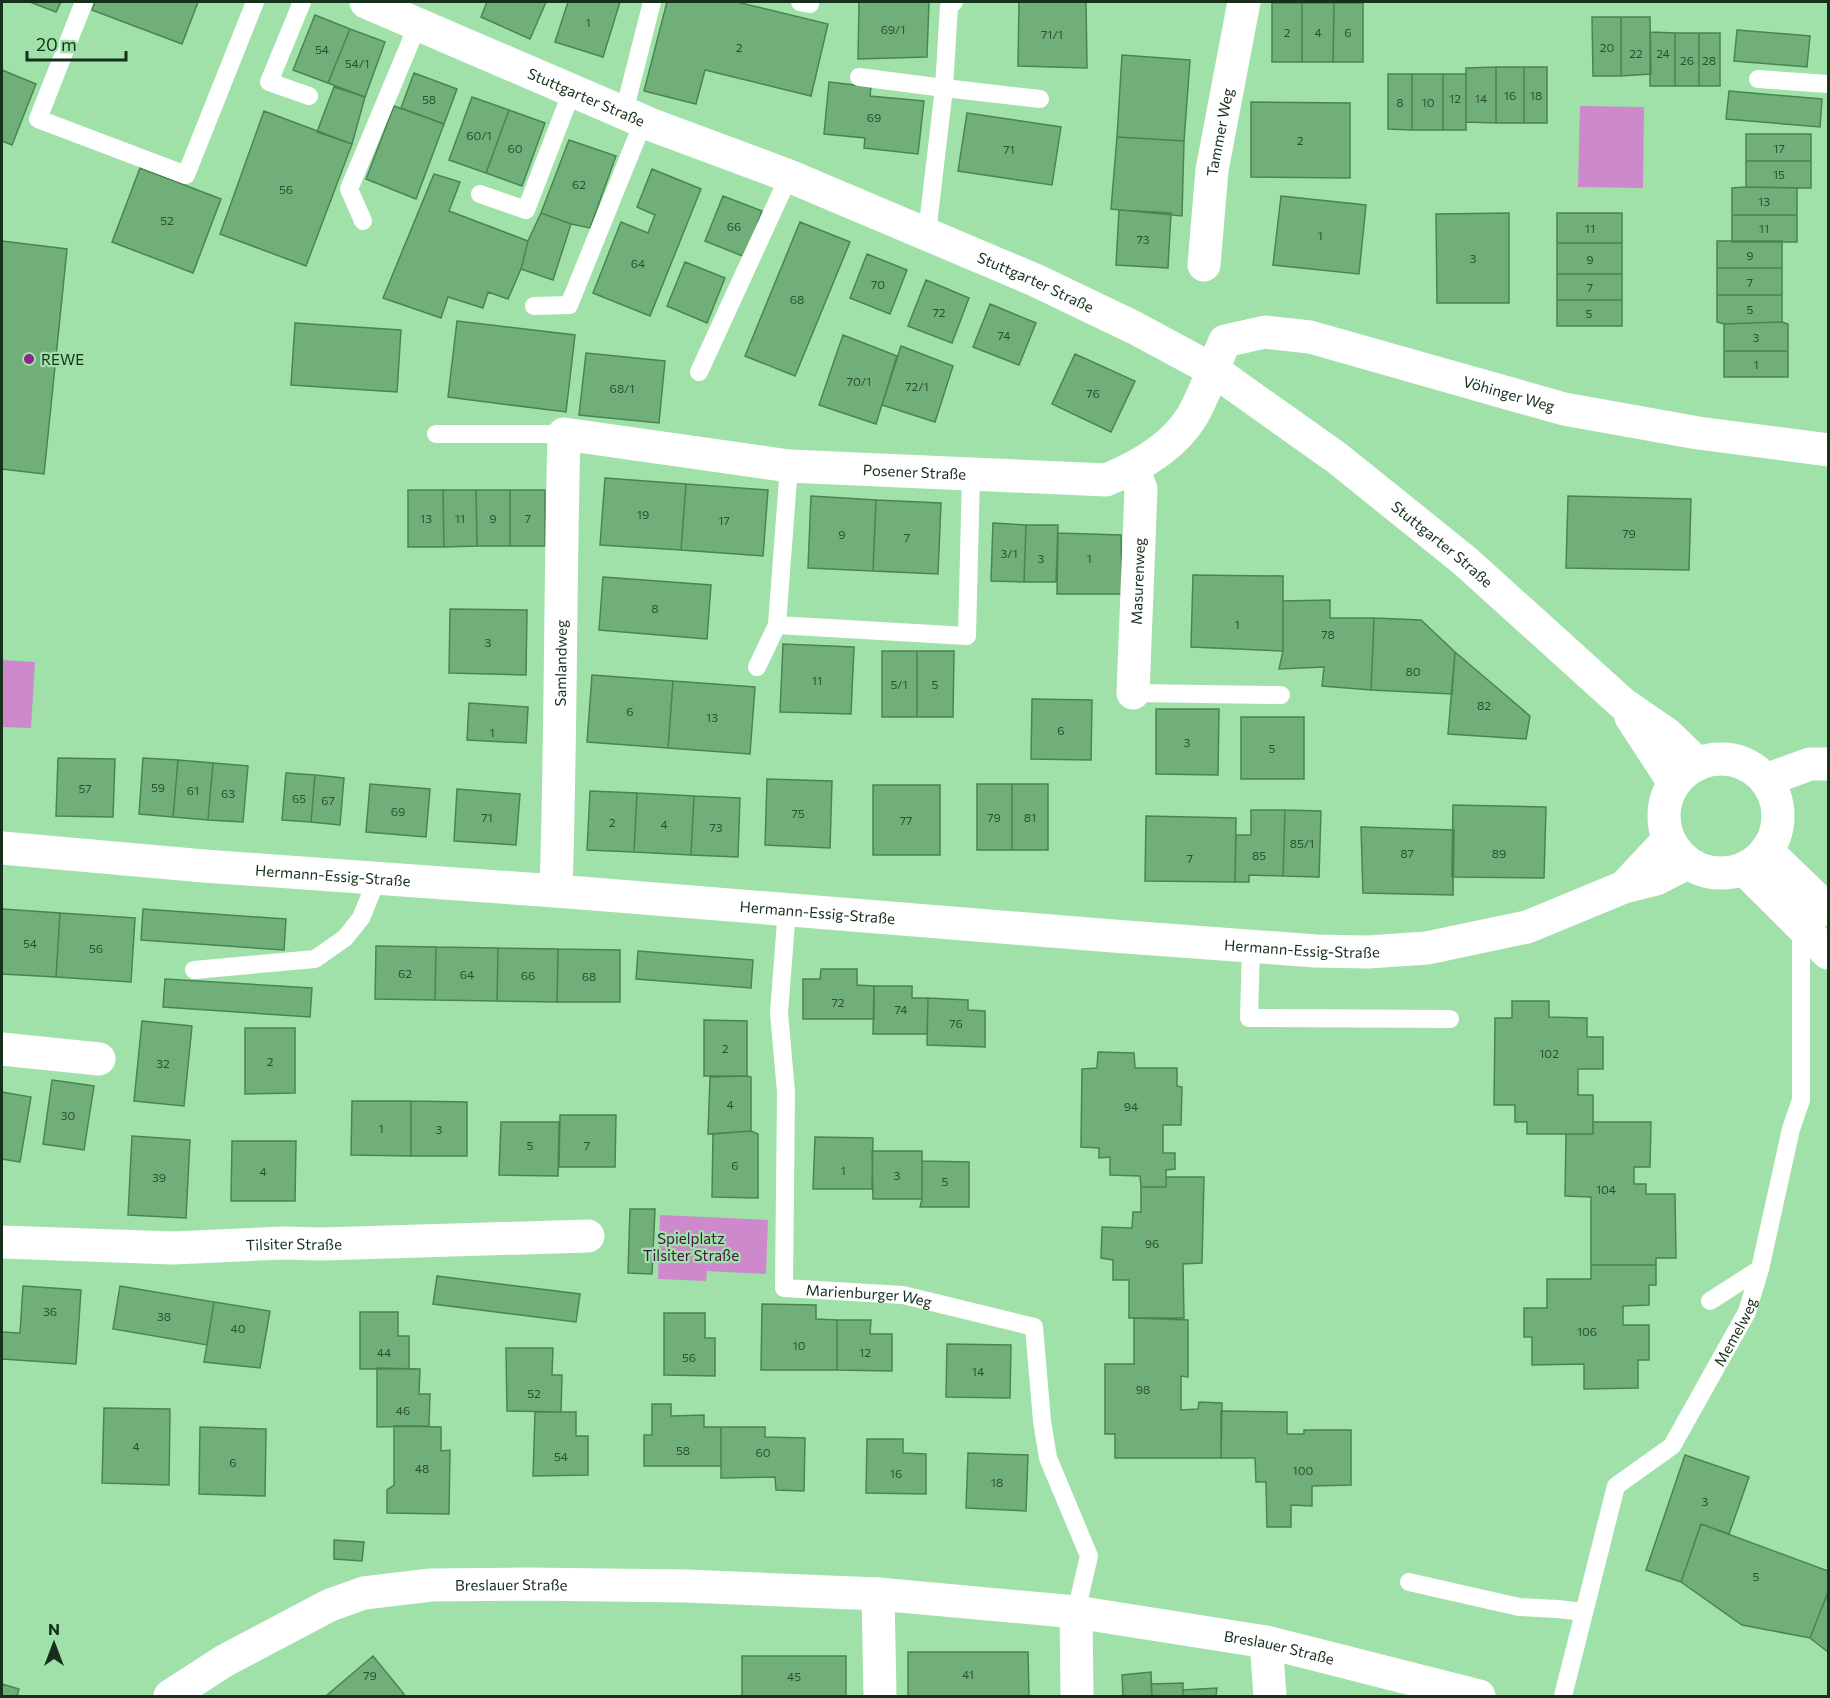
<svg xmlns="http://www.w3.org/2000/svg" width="1830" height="1698" viewBox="0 0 1830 1698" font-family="Commissioner,sans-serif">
<rect width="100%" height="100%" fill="#a0e1a9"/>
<path fill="#ce89cc" d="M1580,106l64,1 -1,81 -65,-1z
M2,660l33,2 -4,66 -29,-1z
M660,1215l108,5 -2,54 -59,-3 -1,10 -48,-2z"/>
<path fill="#71af7a" stroke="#488552" stroke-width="1.5" d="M30,2h31l-5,10z
M95,2h103l-16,42 -90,-34z
M487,2h59l-16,37 -49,-22z
M568,2h52l-17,55 -48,-15z
M667,2h70l91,22 -17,72 -106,-26 -9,34 -52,-13z
M859,2h70l-2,55 -69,2z
M1019,2h67l1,66 -69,-2z
M1272,3h30v59h-30z
M1302,3h32l-1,59h-31z
M1334,3h29v59h-30z
M315,15l35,14 -22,54 -35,-13z
M1592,17h29v59h-28z
M1621,17h29l1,57 -30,2z
M350,29l35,13 -20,55 -37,-14z
M1737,30l73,6 -3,31 -73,-6z
M1650,32l25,1v53h-25z
M1675,33h24v53h-24z
M1699,33h21v53h-21z
M1122,55l68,5 -6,81 -67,-4z
M1496,67v56l-30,-1v-54z
M1496,67h28v56h-28z
M1524,67h23v56h-23z
M2,70l34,14 -24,61 -10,-4z
M414,73l43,16 -13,35 -43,-16z
M1388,74h24v56l-24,-1z
M1412,74h31v56h-31z
M1443,74h23v56h-23z
M829,82l42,5 -1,9 54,5 -6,53 -54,-6 1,-10 -41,-4z
M334,87l31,10 -13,47 -35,-12z
M1729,91l93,8 -2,28 -94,-8z
M472,97l37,13 -23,63 -37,-13z
M1251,102l99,1v75l-99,-1z
M394,106l50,18 -28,75 -50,-20z
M509,110l36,13 -23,63 -36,-13z
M264,111l88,33 -46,122 -86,-32z
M967,113l94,14 -9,58 -94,-14z
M1746,134h65v27h-65z
M1117,137l67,4 -2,75 -71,-7z
M569,140l47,16 -26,72 -19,-4 -30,-11z
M1746,161h65v27l-65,-1z
M140,168l81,31 -28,74 -81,-31z
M652,169l49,20 -51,127 -57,-23 28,-71 27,11 7,-18 -18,-8z
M434,174l26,8 -11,29 79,30 -7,28 -13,30 -20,-7 -5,16 -35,-11 -7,21 -58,-20z
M1746,187l51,1v27h-65v-27z
M723,196l39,15 -17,46 -40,-16z
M1281,196l85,9 -7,69 -86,-9z
M1119,210l52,3 -3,55 -52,-3z
M541,213l30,11 -18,56 -32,-11 7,-28z
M1509,213v90h-72l-1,-89z
M1557,213h65v30h-65z
M1732,215h65v27h-65z
M800,222l50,20 -55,134 -50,-20z
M2,241l65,8 -23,225 -42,-5z
M1717,241h65v27h-65z
M1557,243h65v31h-65z
M867,254l40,16 -17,44 -40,-16z
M685,262l40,16 -18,45 -40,-17z
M1717,268h65v27h-65z
M1557,274h65v26h-65z
M926,280l43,18 -17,45 -44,-17z
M1717,295h65v27l-58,2 -7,-2z
M1557,300h65v26h-65z
M990,304l46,19 -17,42 -46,-18z
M457,321l118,14 -9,77 -118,-15z
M1782,322l6,2v27h-64v-27z
M295,323l106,7 -4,62 -106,-7z
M843,335l54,21 -21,68 -57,-19z
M901,346l52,20 -18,56 -53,-17z
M1724,351h64v26h-64z
M586,353l79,8 -6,62 -80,-8z
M1075,354l60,27 -24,51 -59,-28z
M605,478l81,6 -5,66 -81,-5z
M686,484l82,6 -5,66 -82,-6z
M408,490h35l1,57h-36z
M443,490h33l1,56 -33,1z
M476,490h34v56h-33z
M510,490h35v56h-35z
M811,496l65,4 -3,71 -65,-3z
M1568,496l123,3 -2,71 -123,-2z
M876,500l65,3 -3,71 -65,-3z
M993,523l33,2 -2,57 -33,-1z
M1026,525h32l-2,57h-32z
M1058,533l63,2 1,59h-65z
M1193,575l90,1v75l-92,-4z
M603,577l108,8 -4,54 -108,-9z
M1330,600v18h44l-3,72 -49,-4 2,-19 -45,2 4,-18v-50z
M450,609l77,1 -1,65 -77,-2z
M1374,618l47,2 34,32 -3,42 -81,-4z
M783,644l71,3 -3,67 -71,-2z
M882,651h35v66h-35z
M917,651h37l-1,66h-36z
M1455,652l75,64 -4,23 -78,-5z
M592,675l81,6 -5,67 -81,-6z
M673,681l82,6 -5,67 -82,-6z
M1032,699l60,1 -1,60 -60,-1z
M469,703l59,4 -2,36 -59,-3z
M1156,709h63l-1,66 -62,-1z
M1241,717h63v62h-63z
M58,758l57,1 -2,58 -57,-1z
M143,758l35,2 -5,57 -34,-3z
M178,760l35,3 -5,57 -35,-3z
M213,763l35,3 -5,56 -35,-2z
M286,773l29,2 -4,47 -29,-2z
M315,775l29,3 -4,47 -29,-3z
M767,779l65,2 -2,67 -65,-3z
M370,784l60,5 -4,48 -60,-5z
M977,784h35v66h-35z
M1012,784h36v66h-36z
M873,785h67v70h-67z
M457,789l63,5 -4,51 -62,-4z
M590,791l47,2 -3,59 -47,-2z
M637,793l57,3 -3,59 -57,-3z
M694,796l46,2 -2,59 -47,-2z
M1453,805l93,2 -2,71 -92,-1z
M1251,810h34l-2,66 -34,-1v7h-14l1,-47h15z
M1285,810l36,1 -2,66 -36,-1z
M1146,816l90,2 -1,64 -90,-1z
M1361,827l93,3 -1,65 -90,-2z
M2,909l58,4 -4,64 -54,-3z
M143,909l143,10 -2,31 -143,-10z
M60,913l75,5 -4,64 -75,-5z
M376,946l60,1 -1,53 -60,-1z
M436,947l62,1 -1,53 -62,-1z
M498,948l60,1 -1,53 -60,-1z
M558,949l62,1v52h-63z
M638,951l115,9 -2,28 -115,-9z
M821,969h36v16l17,1v33h-71v-40h17z
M165,979l147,9 -2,29 -147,-10z
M874,986h38v12h16l-1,36h-54z
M928,998l40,2v10l17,1v36l-58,-2z
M1512,1001h37v16l38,1v19h16v32h-25v26h15v39h-66v-12h-12v-17h-21l1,-87h17z
M704,1020l43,1v55h-43z
M142,1021l50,5 -8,80 -50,-5z
M245,1028h50v65l-50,1z
M1098,1052l36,1 1,15h42v18l5,1 -1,38h-18v28h12v16l-9,1v17h-25l-1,-11 -30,-1v-18l-11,1v-10l-18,-1 1,-78 15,-1z
M747,1076l4,1v54l-43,3 2,-57z
M52,1080l42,6 -10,64 -41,-6z
M2,1092l29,5 -11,65 -18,-3z
M352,1101h59v55l-60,-1z
M411,1101l56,1v54h-56z
M560,1115h56l-1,52h-56z
M501,1122h58l-1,54 -59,-1z
M1593,1122h58l-1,45h-16v17h12v10h29l1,64h-20v7h-65v-68l-26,-1 1,-62h27z
M751,1131l7,3v64l-46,-1 1,-63z
M132,1136l58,4 -4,78 -58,-3z
M815,1137l58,1 -1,51h-59z
M232,1141h64l-1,60h-64z
M872,1151h50v48h-49z
M922,1161l47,1v45h-49l2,-8z
M1166,1177h38l-2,86 -19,1 1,54h-55v-38h-16v-20l-12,-2 1,-31 30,1 1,-16h8v-25h25z
M630,1209h25l-3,65 -24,-1z
M1591,1265h65v20h-7v20l-26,1v19h26v35h-11v28l-54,1v-25l-52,1v-28h-8v-29h23v-29h44z
M437,1276l143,18 -4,28 -143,-18z
M23,1286l58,4 -5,74 -74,-5v-27l18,1z
M120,1286l94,16 -7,43 -94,-16z
M214,1302l56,9 -10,57 -56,-6z
M762,1304l54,1v14l21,1v50h-76z
M360,1312h38v24h11v33h-49z
M664,1313h41v25h10v38l-51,-1z
M1134,1318l54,2v57l-7,-1v34l17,-1 1,-7 23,1 -1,55h-106v-24h-10v-70h29z
M837,1320h34l-1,14h22v37l-55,-1z
M947,1344l64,1 -1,53 -64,-1z
M506,1348h47l-1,27h10l-1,37 -54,-1z
M377,1368l43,1 -1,25h11l-1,32 -52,1z
M652,1404h19v12l33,-1v12h17v39h-77v-31h8z
M104,1408l66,1 -1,76 -67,-2z
M1221,1411l66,1v22h17v-4h47v55l-39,1v20l-21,-1v22h-24l-1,-45h-10l-1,-24h-34z
M535,1412h41v24h12v39l-55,1z
M394,1426l47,1v24l9,-1 -1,64 -62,-1v-23l7,-5z
M200,1427l66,2 -1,67 -66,-2z
M721,1427h44v10l40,1 -1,53 -28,-1 -1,-13 -54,1z
M867,1439h36v14l23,1v40l-60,-1z
M968,1453l60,2 -2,56 -60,-3z
M1685,1455l64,22 -20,57 -28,-10 -20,58 -35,-12z
M1701,1524l127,47v21l-18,46 -68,-13 -61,-43z
M334,1540l30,2 -2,19 -28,-2z
M1828,1592v60l-18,-14z
M908,1652h120l1,44h-121z
M373,1656l31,38 -3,2h-75z
M742,1656h104v40h-104z
M1151,1672l1,24h-29l-1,-21z
M1183,1683v13h-31l-1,-12z
M2,1684l17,5 -2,7h-15z
M1217,1688l-1,8h-33v-6z"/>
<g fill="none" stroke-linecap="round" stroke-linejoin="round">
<g stroke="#fff" stroke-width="18">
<path d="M84,2l-46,117 148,56 69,-173"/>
<path d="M302,2l-33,80 40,14"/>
<path d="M800,2l10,2"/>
<path d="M859,77l85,11 5,-82 5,-4"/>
<path d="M1758,79l70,5"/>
<path d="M624,112l28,-110"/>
<path d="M480,194l46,16 46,-119"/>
<path d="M363,221l-14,-32 69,-165"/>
<path d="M927,233l17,-145 96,11"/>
<path d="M534,306l35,-1 75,-185"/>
<path d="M699,372l90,-196"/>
<path d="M436,434h128"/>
<path d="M789,466l-12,159 190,11 4,-162"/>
<path d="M757,667l20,-42"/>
<path d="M1133,693l148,2"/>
<path id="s1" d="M787,909l-8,104 7,79 -2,196 119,7 131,32 8,94 6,37 41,98 -13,56"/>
<path d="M1251,946l-2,72 201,1"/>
<path d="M194,970l121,-11 30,-21 16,-20 16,-39"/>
<path d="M1710,1301l50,-32"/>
<path d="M1409,1582l110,25 39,2 25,3"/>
<path id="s2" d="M1563,1696l53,-210 56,-40 75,-134 13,-43 31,-140 10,-29v-173"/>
</g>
<g stroke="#fff" stroke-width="33">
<path id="s3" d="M1204,265l8,-95 32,-168"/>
<path id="s4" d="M1133,693l8,-204 -8,-20"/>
<path d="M1766,780l44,-16h18"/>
<path id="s5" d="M2,848l202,18 352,25 557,45 203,15 52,1 59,-4 100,-21 97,-40 32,-8 31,-16"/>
<path d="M1624,887l44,-47"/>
<path id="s6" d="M556,891c5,-152 4,-304 8,-457l225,32 317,14c32,-13 66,-32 85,-62 15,-24 22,-52 34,-77l40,-9 45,5 254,72 134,24 130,17"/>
<path d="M2,1049l97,10"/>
<path id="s7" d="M2,1242l171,6 110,-5 39,1 266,-8"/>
<path d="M878,1594l2,102"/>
<path d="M1076,1612l1,84"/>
<path d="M1266,1642l4,54"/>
<path id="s8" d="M170,1696l54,-35 106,-56 34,-12 67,-8 95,-1 160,2 192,8 198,18 190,30 213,54"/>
</g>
<g stroke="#fff" stroke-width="33">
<path id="s9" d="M366,2l286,123 137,51 246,104 100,48 78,42 124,88 128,103 157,142 45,31 31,30"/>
<path d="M1631,717l43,66"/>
<circle cx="1721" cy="816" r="57"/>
<path d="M1767,851l61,59"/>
<path d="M1744,869l84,84"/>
</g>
</g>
<circle fill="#8c268c" stroke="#a0e1a9" stroke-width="2" cx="29" cy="359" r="6"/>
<g text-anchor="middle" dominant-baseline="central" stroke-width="4.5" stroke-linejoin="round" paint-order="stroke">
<g font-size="12" fill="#2d5033">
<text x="588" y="22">1</text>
<text x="893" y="29">69/1</text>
<text x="1287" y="32">2</text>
<text x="1318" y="32">4</text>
<text x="1348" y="32">6</text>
<text x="1052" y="34">71/1</text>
<text x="739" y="47">2</text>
<text x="1607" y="47">20</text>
<text x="322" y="49">54</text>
<text x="1636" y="53">22</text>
<text x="1663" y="53">24</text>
<text x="1687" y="60">26</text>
<text x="1709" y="60">28</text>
<text x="357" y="63">54/1</text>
<text x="1510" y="95">16</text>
<text x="1536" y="95">18</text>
<text x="1455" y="98">12</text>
<text x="1481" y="98">14</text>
<text x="429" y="99">58</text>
<text x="1400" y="102">8</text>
<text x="1428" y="102">10</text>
<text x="874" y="117">69</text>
<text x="479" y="135">60/1</text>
<text x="1300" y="140">2</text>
<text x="515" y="148">60</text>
<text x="1779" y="148">17</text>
<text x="1009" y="149">71</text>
<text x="1779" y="174">15</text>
<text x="579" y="184">62</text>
<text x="286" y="189">56</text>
<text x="1764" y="201">13</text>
<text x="167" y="220">52</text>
<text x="734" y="226">66</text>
<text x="1590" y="228">11</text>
<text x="1764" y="228">11</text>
<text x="1320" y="235">1</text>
<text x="1143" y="239">73</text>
<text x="1750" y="255">9</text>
<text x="1473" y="258">3</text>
<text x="1590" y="259">9</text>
<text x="638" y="263">64</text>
<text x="1750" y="282">7</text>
<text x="878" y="284">70</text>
<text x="1590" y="287">7</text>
<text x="797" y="299">68</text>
<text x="1750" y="309">5</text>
<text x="939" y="312">72</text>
<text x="1589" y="313">5</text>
<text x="1004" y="335">74</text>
<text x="1756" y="337">3</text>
<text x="1756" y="364">1</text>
<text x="859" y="381">70/1</text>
<text x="917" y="386">72/1</text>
<text x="622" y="388">68/1</text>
<text x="1093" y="393">76</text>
<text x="643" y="514">19</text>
<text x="426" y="518">13</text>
<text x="460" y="518">11</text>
<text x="493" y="518">9</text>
<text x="528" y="518">7</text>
<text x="724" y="520">17</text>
<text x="1629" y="533">79</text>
<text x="842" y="534">9</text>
<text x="907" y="537">7</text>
<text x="1009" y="553">3/1</text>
<text x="1041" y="558">3</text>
<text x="1089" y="558">1</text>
<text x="655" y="608">8</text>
<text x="1237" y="624">1</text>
<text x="1328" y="634">78</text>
<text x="488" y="642">3</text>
<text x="1413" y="671">80</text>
<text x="817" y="680">11</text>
<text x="899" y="684">5/1</text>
<text x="935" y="684">5</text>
<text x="1484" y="705">82</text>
<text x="630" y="711">6</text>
<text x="712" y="717">13</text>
<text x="1061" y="730">6</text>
<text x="492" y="732">1</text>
<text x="1187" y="742">3</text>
<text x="1272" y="748">5</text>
<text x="158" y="787">59</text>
<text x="85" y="788">57</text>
<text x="193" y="790">61</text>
<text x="228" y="793">63</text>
<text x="299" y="798">65</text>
<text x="328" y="800">67</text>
<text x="398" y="811">69</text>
<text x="798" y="813">75</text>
<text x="487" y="817">71</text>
<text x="994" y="817">79</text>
<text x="1030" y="817">81</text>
<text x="906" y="820">77</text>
<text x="612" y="822">2</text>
<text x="664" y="824">4</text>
<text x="716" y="827">73</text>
<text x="1302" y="843">85/1</text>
<text x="1407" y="853">87</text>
<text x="1499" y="853">89</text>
<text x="1259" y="855">85</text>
<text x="1190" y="858">7</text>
<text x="30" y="943">54</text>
<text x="96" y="948">56</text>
<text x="405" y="973">62</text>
<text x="467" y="974">64</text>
<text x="528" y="975">66</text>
<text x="589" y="976">68</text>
<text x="838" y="1002">72</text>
<text x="901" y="1009">74</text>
<text x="956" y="1023">76</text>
<text x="725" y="1048">2</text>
<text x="1549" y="1053">102</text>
<text x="270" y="1061">2</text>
<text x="163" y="1063">32</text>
<text x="730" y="1104">4</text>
<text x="1131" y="1106">94</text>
<text x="68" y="1115">30</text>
<text x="381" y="1128">1</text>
<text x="439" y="1129">3</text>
<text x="530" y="1145">5</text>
<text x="587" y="1145">7</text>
<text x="735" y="1165">6</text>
<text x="843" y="1170">1</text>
<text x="263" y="1171">4</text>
<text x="897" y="1175">3</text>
<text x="159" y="1177">39</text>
<text x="945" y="1181">5</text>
<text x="1606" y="1189">104</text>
<text x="1152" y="1243">96</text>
<text x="50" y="1311">36</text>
<text x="164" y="1316">38</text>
<text x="238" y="1328">40</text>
<text x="1587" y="1331">106</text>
<text x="799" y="1345">10</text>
<text x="384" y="1352">44</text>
<text x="865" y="1352">12</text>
<text x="689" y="1357">56</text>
<text x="978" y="1371">14</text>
<text x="1143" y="1389">98</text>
<text x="534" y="1393">52</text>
<text x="403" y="1410">46</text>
<text x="136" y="1446">4</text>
<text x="683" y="1450">58</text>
<text x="763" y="1452">60</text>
<text x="561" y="1456">54</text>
<text x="233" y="1462">6</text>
<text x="422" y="1468">48</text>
<text x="1303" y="1470">100</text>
<text x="896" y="1473">16</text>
<text x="997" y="1482">18</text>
<text x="1705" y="1501">3</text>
<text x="1756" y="1576">5</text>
<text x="968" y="1674">41</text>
<text x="370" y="1675">79</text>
<text x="794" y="1676">45</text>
</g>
<g font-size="15" fill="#16301b" stroke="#a0e1a9">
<text stroke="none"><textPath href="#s9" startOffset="240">Stuttgarter Straße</textPath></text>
<text stroke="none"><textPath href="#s3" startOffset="134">Tammer Weg</textPath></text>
<text stroke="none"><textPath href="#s9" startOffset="726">Stuttgarter Straße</textPath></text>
<text stroke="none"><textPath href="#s6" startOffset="1486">Vöhinger Weg</textPath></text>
<text stroke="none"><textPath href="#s6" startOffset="810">Posener Straße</textPath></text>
<text stroke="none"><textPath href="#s9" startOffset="1212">Stuttgarter Straße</textPath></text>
<text stroke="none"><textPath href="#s4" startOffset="112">Masurenweg</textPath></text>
<text stroke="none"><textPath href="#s6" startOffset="228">Samlandweg</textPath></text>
<text stroke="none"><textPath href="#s5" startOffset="332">Hermann-Essig-Straße</textPath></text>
<text stroke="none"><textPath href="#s5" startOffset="818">Hermann-Essig-Straße</textPath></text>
<text stroke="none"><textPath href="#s5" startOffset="1304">Hermann-Essig-Straße</textPath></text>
<text stroke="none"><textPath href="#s7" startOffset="292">Tilsiter Straße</textPath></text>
<text stroke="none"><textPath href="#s1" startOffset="465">Marienburger Weg</textPath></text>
<text stroke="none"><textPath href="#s2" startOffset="416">Memelweg</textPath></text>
<text stroke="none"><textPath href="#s8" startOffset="368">Breslauer Straße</textPath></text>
<text stroke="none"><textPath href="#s8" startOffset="1140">Breslauer Straße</textPath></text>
</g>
<g font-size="15" fill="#16301b" stroke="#a0e1a9" text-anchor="start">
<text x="41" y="359">REWE</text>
</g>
<g font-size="15" fill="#4b0f4b" stroke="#a0e1a9">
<text x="691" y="1238">Spielplatz<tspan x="691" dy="17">Tilsiter Straße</tspan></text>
</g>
</g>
<rect width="1830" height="1698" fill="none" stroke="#16301b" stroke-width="6"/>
<g transform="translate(54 1644)" stroke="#a0e1a9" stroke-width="4.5" paint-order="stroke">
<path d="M0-4.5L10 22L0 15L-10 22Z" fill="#16301b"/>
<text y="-9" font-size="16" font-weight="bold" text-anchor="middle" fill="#16301b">N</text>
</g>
<path d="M27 51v9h99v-9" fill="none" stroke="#16301b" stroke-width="3"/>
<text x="36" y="51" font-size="18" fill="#16301b" stroke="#a0e1a9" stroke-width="4.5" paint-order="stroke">20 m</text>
</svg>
